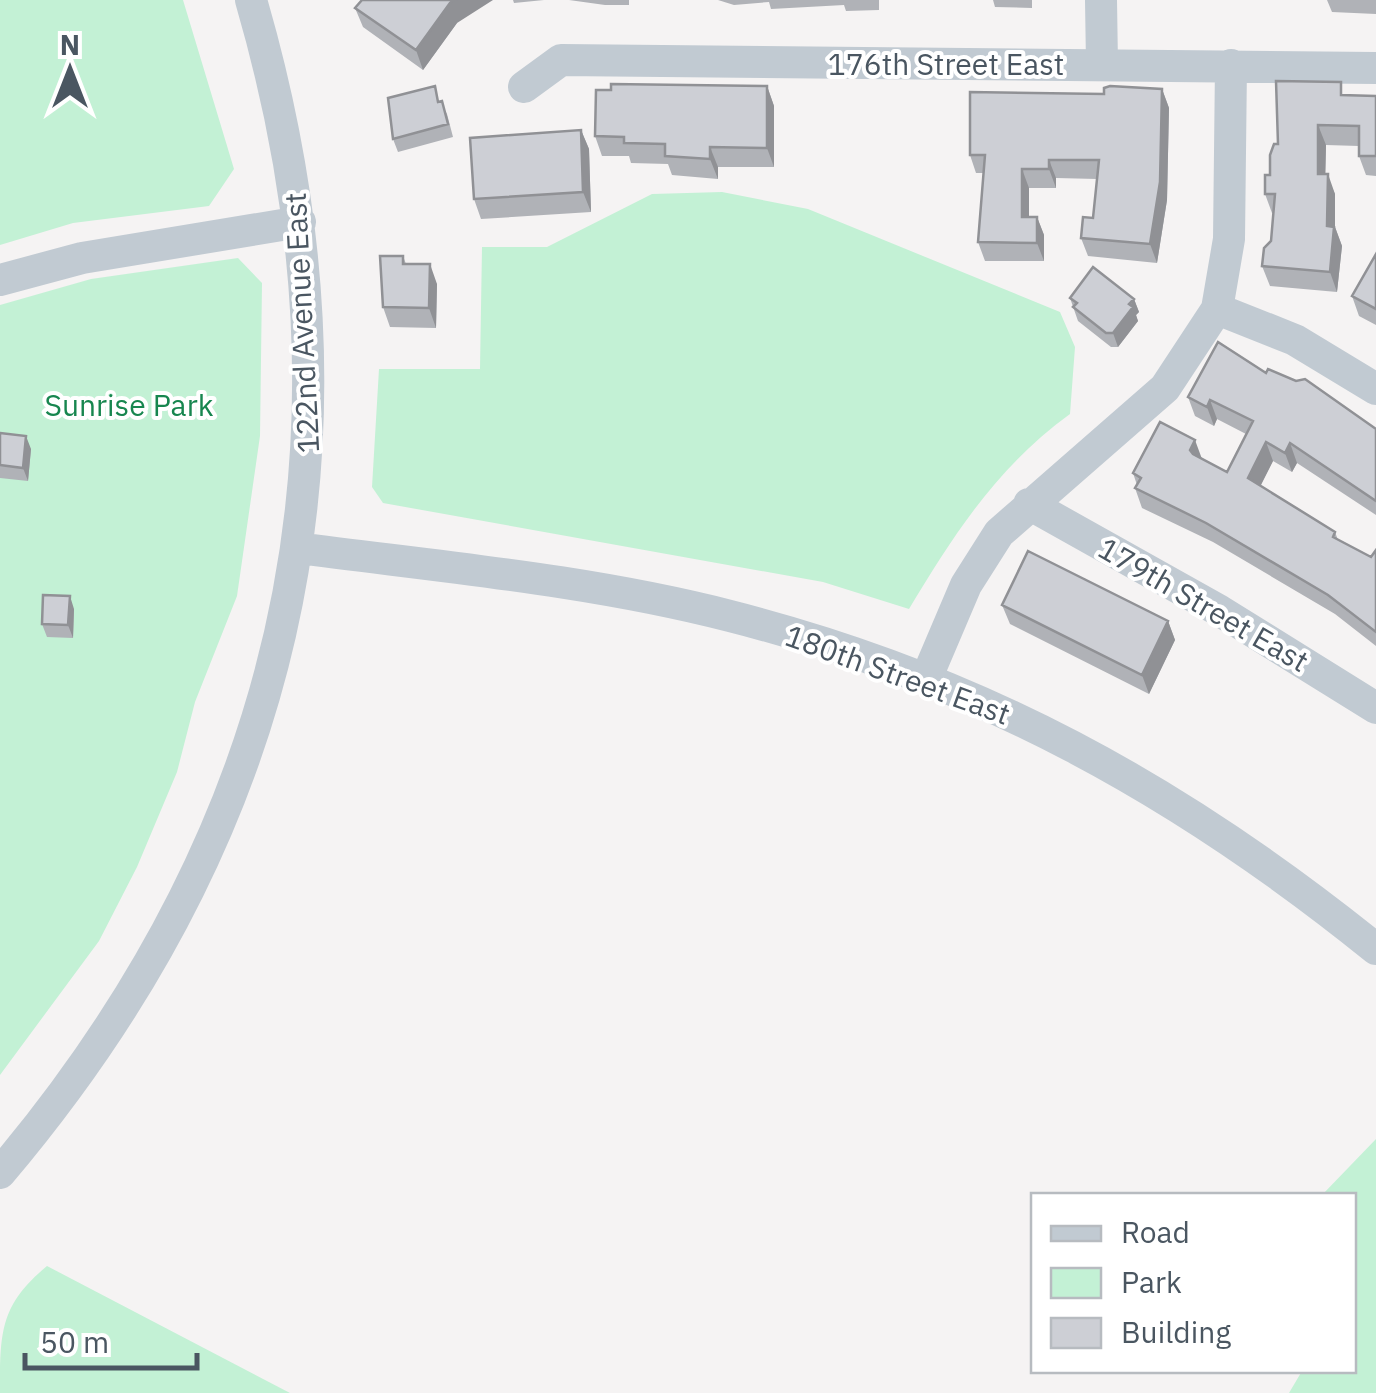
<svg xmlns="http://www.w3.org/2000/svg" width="1376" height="1393" viewBox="0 0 1376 1393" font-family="'IBM Plex Sans',sans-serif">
<rect width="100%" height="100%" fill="#f5f3f3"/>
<path fill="#c3f1d5" d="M0,0h183l51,169 -25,37 -136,17 -73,22z
M722,192l86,17 252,103 15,35 -5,67c-72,52 -116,120 -161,195l-86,-27 -440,-79 -11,-16 7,-118h101l2,-122h65l105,-53z
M238,258l24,25 -2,153 -23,160 -42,106 -18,70 -40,95 -38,74 -99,134v-770l91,-26z
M1376,1139v254h-87l13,-22 52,-1v-174l-32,-1z
M47,1266l243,127h-290c0,-61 0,-88 47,-127z"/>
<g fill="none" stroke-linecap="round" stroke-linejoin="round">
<path stroke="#c1cad2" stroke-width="32" d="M1101,0l1,64
M524,87l37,-27 815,8
M0,280l82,-22 218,-36
M1217,309l78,31 81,49
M1029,504l191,107 156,97
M298,548c144,19 292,32 432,68 248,63 448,173 646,333
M926,679l40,-94 33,-52 166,-145 52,-79 12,-70 2,-174
M0,1173c293,-346 378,-737 251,-1173"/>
</g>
<path fill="#b0b2b7" d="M513,0h31l-30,3z
M569,0h87h-27v5h-24z
M718,0h161v10l-33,1 -2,-6 -73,4 -2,-7 -35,3z
M993,0h39v8l-37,-1z
M1327,0h49v14l-44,-2z
M355,8l102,15 -34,47 -60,-43z
M767,86l7,20v61h-56v12l-46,-4 -4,-11 -37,-1 -2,-7h-27l-7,-20z
M1162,89l7,19 -2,92 -10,63 -69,-7 -7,-18 12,-20 4,-39 -41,-1v10h-27v29h8l7,18v26h-59l-7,-19 5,-69h-7l-6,-18 134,-61z
M1346,95l30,1v80l-10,-1 -7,-19v-10l-33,-1 -1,29 10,20v33l7,19 -5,46 -67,-6 -8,-20 9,-25 3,-28h-2l-7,-19 13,-50z
M440,102l7,12 6,23 -55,15 -5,-13z
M581,130l8,19 2,63 -110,7 -7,-20z
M1376,254v71l-17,-9 -7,-20z
M403,256l3,8 31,20 -1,44 -46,-1 -7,-20z
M1070,298l64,1 5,13 -3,3 2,6 -20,26h-7l-33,-26z
M1266,373l110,56v86l-79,-52 -5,9 -19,-11 -13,25 75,46 3,8 33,17 5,-7v96l-41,-32 -122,-72 -71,-34 -7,-20 2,-3 -4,-12 69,-14 25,13 19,-38 -29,-15 -3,7 -19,-10 -7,-19z
M0,433l31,16 -3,32 -28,-3z
M1002,605l166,16 7,19 -26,54 -139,-70z
M74,609l-1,29 -26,-1 -5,-13z"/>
<path fill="#909195" d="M455,0h38l-36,23 -34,47 -7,-20 34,-47z
M767,86l7,20v61l-7,-19z
M1162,89l7,19 -2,92 -10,63 -7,-19z
M1318,125l8,20 -1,49 -7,-20z
M581,130l8,19 2,63 -8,-20z
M710,147l8,20v12l-8,-20z
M1049,160l7,18v10l-7,-19z
M1022,169l7,19v47l-7,-18z
M1328,174l7,20v33l7,19 -5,46 -7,-20 -3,-46z
M1037,217l7,18v26l-7,-18z
M430,264l7,20 -1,44 -7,-20z
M1134,299l5,13 -3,3 2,6 -20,26 -5,-14z
M1210,400l7,19 -3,7 -7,-19z
M26,436l5,13 -3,32 -5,-13z
M1195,440l7,19 -5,10 -7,-19z
M1266,442l7,19 -18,36 -7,-19z
M1290,443l7,20 -5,9 -7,-19z
M70,596l4,13 -1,29 -5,-13z
M1168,621l7,19 -26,54 -7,-19z"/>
<path fill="#cdcfd5" stroke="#909195" stroke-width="2.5" d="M362,0h93l-5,3 -34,47 -61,-42z
M1276,81l65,1v13l35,1v60h-17v-30l-41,-1v49h10l-1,52 7,1 -4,45 -68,-6 2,-18 7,-7 4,-47h-10v-19h5v-20l4,-11h4z
M611,84l156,2v62l-57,-1v12l-45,-3v-12l-41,-1v-6l-29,-1 1,-46h15z
M435,86l3,16 4,-1 6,23 -55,15 -5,-41z
M1110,86l52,3 -2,93 -10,62 -69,-6 2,-21 10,1 6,-58h-50v9h-27v48h15v26l-59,-1 7,-87h-15v-63l134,2v-6z
M581,130l2,62 -109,7 -4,-61z
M1376,254v55l-24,-13z
M380,256h23v8h27l-1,44 -46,-1z
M1093,267l41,32 -5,5 4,3 -20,26h-7l-33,-26 4,-4 -7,-5z
M1218,342l48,31 2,-4 28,12 9,-2 71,50v72l-86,-58 -5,10 -19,-11 -18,36 87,54 -2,5 38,20 5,-7v82l-48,-37 -122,-72 -71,-35 6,-10 -8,-5 27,-51 35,18 -5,10 3,4 34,18 26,-51 -43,-21 -3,7 -19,-10z
M0,433l26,3 -3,32 -23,-3z
M1028,551l140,70 -26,54 -140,-70z
M43,595l27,1 -2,29 -26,-1z"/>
<g text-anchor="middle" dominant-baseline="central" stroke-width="8" stroke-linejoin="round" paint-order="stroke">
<g font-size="30" fill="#4a5661" stroke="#fff">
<text x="946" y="63">176th Street East</text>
<text transform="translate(301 323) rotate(-93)">122nd Avenue East</text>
<text transform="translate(1204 604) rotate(30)">179th Street East</text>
<text transform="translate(898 674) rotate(20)">180th Street East</text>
</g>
<g font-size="30" fill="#17864f" stroke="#fff">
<text x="129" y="404">Sunrise Park</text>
</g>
</g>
<rect x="1031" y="1193" width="325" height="180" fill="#ffffff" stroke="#b7bbc0" stroke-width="2.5"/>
<rect x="1051" y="1226" width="50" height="15" fill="#c1cad2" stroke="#b7bbc0" stroke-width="2.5"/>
<text x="1121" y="1243" font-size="30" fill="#4a5661">Road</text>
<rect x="1051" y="1268" width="50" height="30" fill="#c3f1d5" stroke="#b7bbc0" stroke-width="2.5"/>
<text x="1121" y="1293" font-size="30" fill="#4a5661">Park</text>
<rect x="1051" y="1318" width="50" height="30" fill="#cdcfd5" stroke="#b7bbc0" stroke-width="2.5"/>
<text x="1121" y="1343" font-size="30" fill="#4a5661">Building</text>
<g transform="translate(70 70)" stroke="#ffffff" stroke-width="8" paint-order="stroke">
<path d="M0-8L18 38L0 25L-18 38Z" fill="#4a5661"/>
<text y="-15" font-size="28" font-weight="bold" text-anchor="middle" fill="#4a5661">N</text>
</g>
<path d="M25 1353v15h172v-15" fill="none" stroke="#4a5661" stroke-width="5"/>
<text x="40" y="1353" font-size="30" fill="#4a5661" stroke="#ffffff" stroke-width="8" paint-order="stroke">50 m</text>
</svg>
